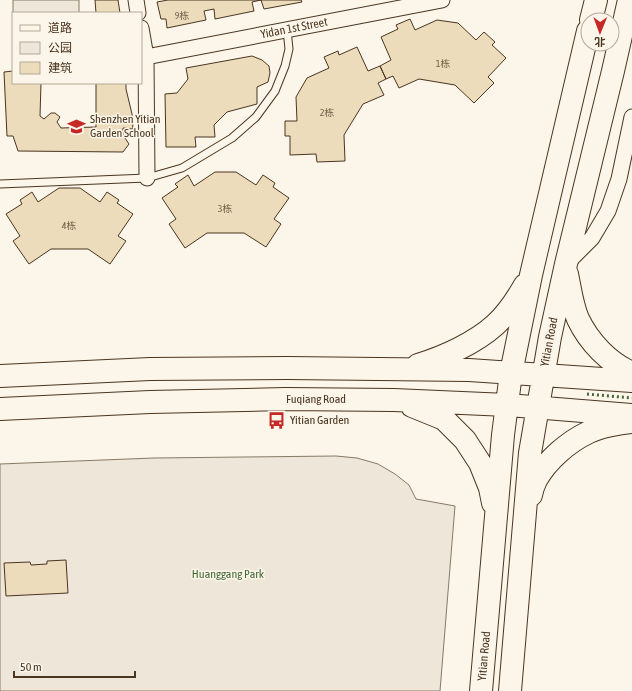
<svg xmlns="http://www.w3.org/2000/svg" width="632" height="691" viewBox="0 0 632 691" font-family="'Asap Condensed','Noto Sans SC',sans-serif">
<rect width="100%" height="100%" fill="#fbf6e9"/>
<path fill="#ede6d9" stroke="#887966" d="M13,0h66v13h-66z
M336,456l21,2 21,6 17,10 14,11 7,14 39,7 -15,185h-440v-227l154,-6z"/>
<path fill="#ecdcbc" stroke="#4a3520" d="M95,0h23l2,13h-24z
M168,0h93l-9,2 2,9 -39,8 -1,-10 -10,2 2,9 -39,8 -1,-9h-5l-4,-17z
M261,0h40l1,2 -38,7z
M410,19l5,11 22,-10 21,3 18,17 8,-8 11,10 -3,3 14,13 -18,19 6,6 -20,20 -19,-18 -36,-6 -20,9 -6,-12 -7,3 -6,-13 11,-6 -10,-23 17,-8 -2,-4z
M357,47l11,24 12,-5 6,13 -8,4 6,12 -21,9 -19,31 1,26 -28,1 -1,-8 -26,1v-19h-5v-15h12l-1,-24 11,-19 22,-10 -5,-11 14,-6 1,4z
M252,56l10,4 7,6 1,7 -2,9 -11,5v17l-30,8 -13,13 1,12h-20l1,10h-30l-1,-53 12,-1 11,-14 -2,-11z
M13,71v12h28l-1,33 4,3 7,-6h4l5,4 -3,5 4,6 35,-1v-44h30v6l6,25 1,15 -10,-1v7l6,9 -6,8 -105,-1 -5,-15h-6l-3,-64z
M215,172h21l20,13 7,-10 12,8 -2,4 16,11 -15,21 7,5 -15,23 -22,-14h-37l-22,15 -16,-24 7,-5 -14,-21 16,-11 -3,-3 13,-9 6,11z
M59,188h21l20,14 7,-10 12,8 -2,3 16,11 -15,22 8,5 -16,23 -22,-15h-37l-22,15 -16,-23 7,-5 -14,-22 16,-10 -2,-4 12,-8 6,10z
M66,560l2,33 -62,3 -2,-33 26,-1 1,3 16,-1v-3z"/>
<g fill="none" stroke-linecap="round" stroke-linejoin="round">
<defs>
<path id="service" d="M0,184l147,-6 35,-10 50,-30 24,-21 19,-26 10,-25 4,-17 -2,-19"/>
<path id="minor" d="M136,0l2,13
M141,28l5,29 1,121
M146,57l296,-57
M568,262l24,-24 16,-27 11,-32 13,-62"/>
<path id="primary" d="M591,20l5,-20
M567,274c3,14 5,31 11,45 11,23 31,44 54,54
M418,365c26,-8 57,-22 77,-40 13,-12 22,-26 30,-40
M0,376l150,-7 137,-1 182,2 163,11
M412,406l32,13 21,21 15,23 10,25 3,15
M0,409l150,-7 135,-3 109,1 113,5 125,10
M531,495c1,-5 3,-11 5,-15 11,-20 32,-38 53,-48 10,-5 30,-9 42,-10
M481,691l22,-256 8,-62 20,-98 57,-244
M510,691l20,-238 20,-116 16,-73 47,-193 16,-71"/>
</defs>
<use href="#service" stroke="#4a3520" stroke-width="9"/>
<use href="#minor" stroke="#4a3520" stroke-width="17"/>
<use href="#primary" stroke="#4a3520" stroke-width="24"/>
<use href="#service" stroke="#fbf6e9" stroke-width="7"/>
<use href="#minor" stroke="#fbf6e9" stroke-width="15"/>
<use href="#primary" stroke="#fbf6e9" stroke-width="22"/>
<path stroke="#436837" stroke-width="3" stroke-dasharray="2 3" stroke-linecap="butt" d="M587,394l45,4"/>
</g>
<defs>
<symbol id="school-bare" viewBox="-9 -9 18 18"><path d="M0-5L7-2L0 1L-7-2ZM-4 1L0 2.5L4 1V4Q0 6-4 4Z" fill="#c62828" stroke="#fbf6e9" stroke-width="2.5" paint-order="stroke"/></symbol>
<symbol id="bus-bare" viewBox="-9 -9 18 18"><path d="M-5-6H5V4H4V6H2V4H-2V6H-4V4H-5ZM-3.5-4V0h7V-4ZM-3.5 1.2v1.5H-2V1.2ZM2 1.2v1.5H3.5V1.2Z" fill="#c62828" stroke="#fbf6e9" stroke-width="2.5" paint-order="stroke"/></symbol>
</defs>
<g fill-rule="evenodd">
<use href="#school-bare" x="64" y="114" width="25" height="25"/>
<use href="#bus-bare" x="264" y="408" width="25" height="25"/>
</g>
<g text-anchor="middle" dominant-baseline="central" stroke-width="3" stroke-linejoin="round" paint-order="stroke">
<g font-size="10" fill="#725f47">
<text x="182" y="15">9栋</text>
<text x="443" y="63">1栋</text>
<text x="327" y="112">2栋</text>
<text x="225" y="208">3栋</text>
<text x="69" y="225">4栋</text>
</g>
<g font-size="12" fill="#4a3520" stroke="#fbf6e9">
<text transform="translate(294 28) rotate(-11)">Yidan 1st Street</text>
<text transform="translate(549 342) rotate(-79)">Yitian Road</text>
<text x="316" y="399">Fuqiang Road</text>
<text transform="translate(484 656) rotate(-85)">Yitian Road</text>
</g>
<g font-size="12" fill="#4a3520" stroke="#fbf6e9" text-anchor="start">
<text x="90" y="119">Shenzhen Yitian<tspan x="90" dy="14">Garden School</tspan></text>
<text x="290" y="420">Yitian Garden</text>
</g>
<g font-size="12" fill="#436837" stroke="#fbf6e9">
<text x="228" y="574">Huanggang Park</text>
</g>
</g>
<rect x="12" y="12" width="130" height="72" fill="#fbf6e9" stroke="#b4a999"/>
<rect x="20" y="25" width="20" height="6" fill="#fbf6e9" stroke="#b4a999"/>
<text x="48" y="32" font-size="12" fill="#4a3520">道路</text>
<rect x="20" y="42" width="20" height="12" fill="#ede6d9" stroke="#b4a999"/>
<text x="48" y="52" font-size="12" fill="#4a3520">公园</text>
<rect x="20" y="62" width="20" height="12" fill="#ecdcbc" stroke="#b4a999"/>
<text x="48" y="72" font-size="12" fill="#4a3520">建筑</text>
<g transform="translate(600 32) rotate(181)"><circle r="19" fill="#fbf6e9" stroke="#b4a999"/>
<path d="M0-3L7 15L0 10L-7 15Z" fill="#c62828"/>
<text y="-6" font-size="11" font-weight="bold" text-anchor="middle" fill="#4a3520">北</text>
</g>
<path d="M14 671v6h121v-6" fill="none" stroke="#4a3520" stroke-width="2"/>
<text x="20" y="671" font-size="12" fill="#4a3520" stroke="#fbf6e9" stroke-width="3" paint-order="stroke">50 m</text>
</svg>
